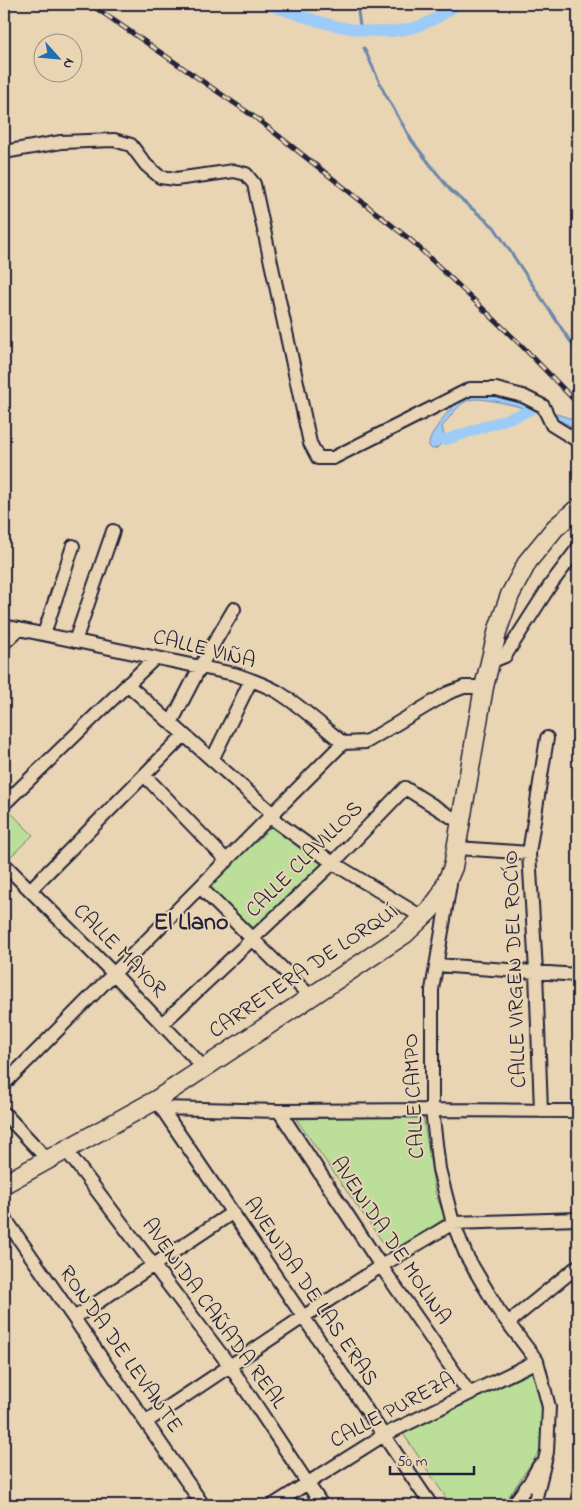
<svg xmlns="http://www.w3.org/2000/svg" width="582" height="1509" viewBox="0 0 582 1509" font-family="'Indie Flower',sans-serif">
<rect width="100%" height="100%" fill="#e9d5b3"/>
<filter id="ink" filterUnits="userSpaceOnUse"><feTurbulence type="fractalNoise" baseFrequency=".02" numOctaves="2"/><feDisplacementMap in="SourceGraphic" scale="10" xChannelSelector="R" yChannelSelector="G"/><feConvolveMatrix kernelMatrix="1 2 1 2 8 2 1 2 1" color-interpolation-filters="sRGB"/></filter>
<g filter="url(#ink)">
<path fill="#bbde99" stroke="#6e806a" d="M7,809l26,26 -26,25 -3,-4v-44z
M270,822l55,43 -69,66 -47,-43z
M423,1115l12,77 10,26 -54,36 -95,-135z
M533,1372l9,37 -1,40 -38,56h-52l-49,-73z"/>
<path fill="#9dcbf8" stroke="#6c87ac" d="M471,394l31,2 76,25v10c-12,-13 -93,-37 -109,-31 -11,4 -20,18 -27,27l3,13 -8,8 -5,1 -3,-3c-1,-11 20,-36 28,-44 3,-3 9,-5 14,-8z"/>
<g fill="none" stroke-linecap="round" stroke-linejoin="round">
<path stroke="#6c87ac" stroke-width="3" d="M357,4l3,22
M364,48l20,44 28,49 38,49 44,37 84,126"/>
<path stroke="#9dcbf8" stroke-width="11" d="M267,4c38,14 95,34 136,26 19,-3 40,-14 55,-26
M445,440l74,-25 11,-5v-2"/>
<defs>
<path id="street" d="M4,152l57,-10 53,-2 17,5 15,20 14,12 16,2 58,-8 12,3 8,10 56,259 8,15h15l137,-69h26l27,7 20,10 9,19 26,16
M4,626l230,48c15,5 30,10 44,18 23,14 44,34 65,51l23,-1 82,-49 16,-6h20
M44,634l29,-88
M75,641l38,-110
M4,643l15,-14
M490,662l15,-6 46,-72 27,-36
M127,684l146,130
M171,723l29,-56 34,-58
M212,760l39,-80
M144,775l83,86
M4,804l151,-146
M270,817l63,46 89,54
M457,848l72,5
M4,864l110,110 90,94
M450,884l-18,106v120l7,59 14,54 14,34 32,54 38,50 12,46 -2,45 -13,53
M200,887l110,109
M30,890l154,-155
M436,965l142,10
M162,1024l171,-161 72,-75 56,35
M4,1084l339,-341
M156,1100l275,405
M162,1108l117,3 153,-1 146,1
M279,1111l102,155 88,127
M541,1111l-5,-140 -7,-118 18,-115
M4,1113l44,47
M66,1150l164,216 92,139
M4,1217l199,288
M74,1318l158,-105
M508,1323l70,-57
M146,1422l157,-105 78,-51 72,-43 125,-4
M273,1505l111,-70 153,-74
M513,1505l17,-23 9,-16"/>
<path id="secondary" d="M4,1184l152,-84 249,-166 25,-24 11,-15 12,-28 31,-180 14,-58 12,-34 18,-34 27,-33 23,-20"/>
</defs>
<use href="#street" stroke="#22223b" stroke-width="16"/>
<use href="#secondary" stroke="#22223b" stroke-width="21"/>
<use href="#street" stroke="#e9d5b3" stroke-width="12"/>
<use href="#secondary" stroke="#e9d5b3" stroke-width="18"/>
<defs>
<path id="rail" d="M90,4l166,114 157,124 110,105 55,57"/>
</defs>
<use href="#rail" stroke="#22223b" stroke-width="5"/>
<use href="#rail" stroke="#e9d5b3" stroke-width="3" stroke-dasharray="9" stroke-linecap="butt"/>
</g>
</g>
<g text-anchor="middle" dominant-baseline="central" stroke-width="4" stroke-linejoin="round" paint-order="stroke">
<g font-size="22" fill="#22223b" stroke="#e9d5b3">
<text transform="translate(204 650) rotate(14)">CALLE VIÑA</text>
<text transform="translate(305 860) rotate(-45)">CALLE CLAVILLOS</text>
<text transform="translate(119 951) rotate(45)">CALLE MAYOR</text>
<text transform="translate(516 969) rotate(-92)">CALLE VIRGEN DEL ROCÍO</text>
<text transform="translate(304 972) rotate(-34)">CARRETERA DE LORQUÍ</text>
<text transform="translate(415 1096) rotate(-93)">CALLE CAMPO</text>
<text transform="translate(390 1241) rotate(56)">AVENIDA DE MOLINA</text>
<text transform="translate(310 1292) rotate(56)">AVENIDA DE LAS ERAS</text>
<text transform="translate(213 1314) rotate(54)">AVENIDA CAÑADA REAL</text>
<text transform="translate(120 1350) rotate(55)">RONDA DE LEVANTE</text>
<text transform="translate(393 1411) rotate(-28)">CALLE PUREZA</text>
</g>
<g font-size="24" font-weight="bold" fill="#22223b" stroke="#e9d5b3">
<text x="191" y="923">El Llano</text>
</g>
</g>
<rect width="582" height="1509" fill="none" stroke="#e9d5b3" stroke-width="20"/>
<rect x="10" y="10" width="562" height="1489" fill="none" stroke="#22223b" stroke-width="2" filter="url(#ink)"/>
<g transform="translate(58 58) rotate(117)"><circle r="24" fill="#e9d5b3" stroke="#998d83"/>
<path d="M0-4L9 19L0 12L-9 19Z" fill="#1f6fb2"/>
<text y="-8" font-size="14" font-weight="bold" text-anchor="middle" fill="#22223b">N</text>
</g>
<path d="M390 1466v8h84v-8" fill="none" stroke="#22223b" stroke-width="2.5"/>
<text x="397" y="1466" font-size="15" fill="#22223b" stroke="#e9d5b3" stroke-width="4" paint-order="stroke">50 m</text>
</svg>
